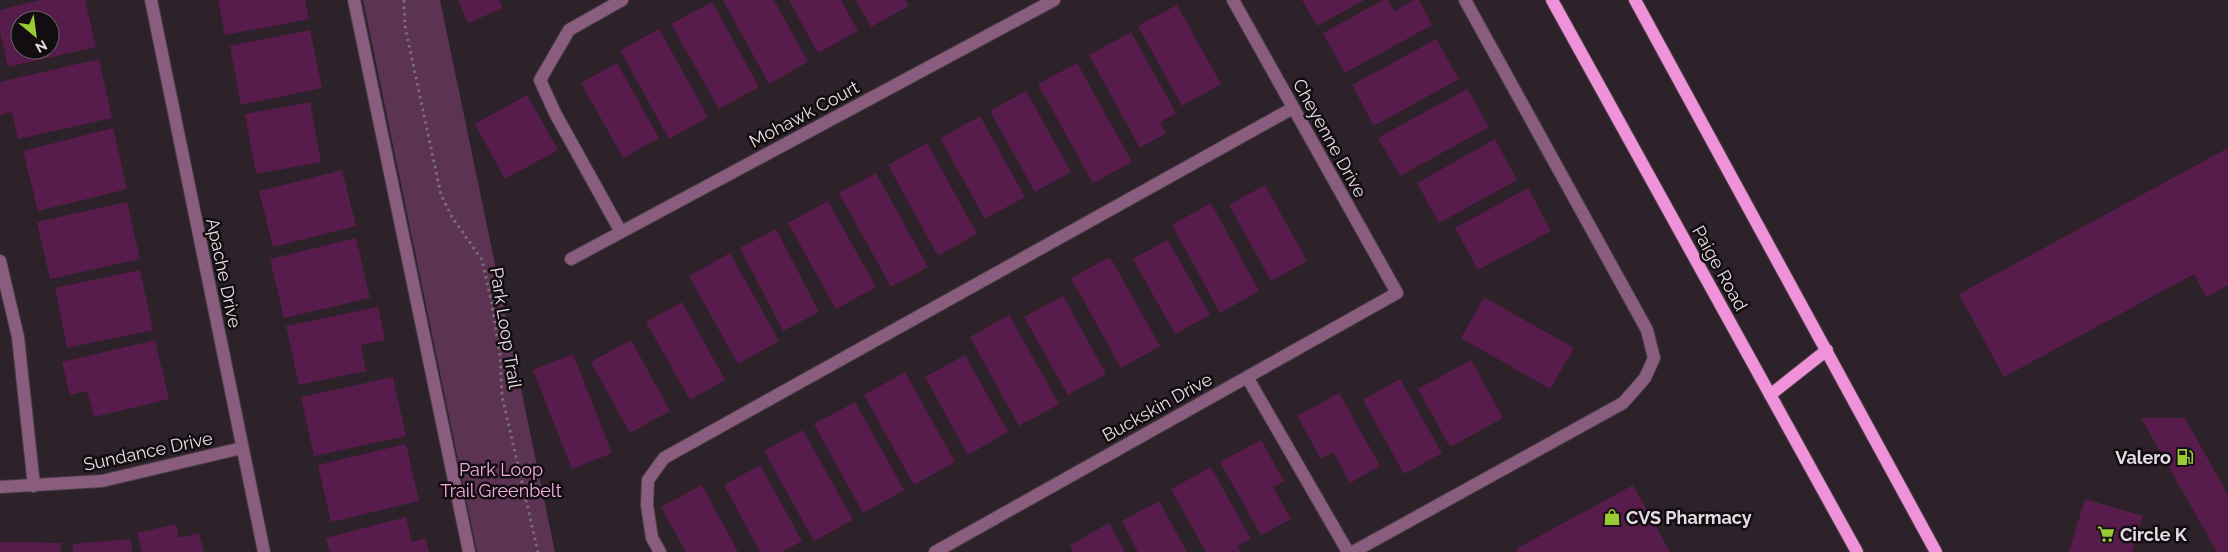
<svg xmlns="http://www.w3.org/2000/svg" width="2228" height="552" font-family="Raleway,sans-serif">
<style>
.green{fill:#5d3353}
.building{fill:#581c4c;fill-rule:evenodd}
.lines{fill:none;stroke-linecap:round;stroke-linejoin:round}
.minor-casing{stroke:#4a3f47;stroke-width:14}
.major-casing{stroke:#4a3f47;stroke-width:14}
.path{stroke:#786e75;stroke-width:3;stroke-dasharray:2.5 4;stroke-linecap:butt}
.minor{stroke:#8a5d7e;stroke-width:12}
.major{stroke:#f092d9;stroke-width:12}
.labels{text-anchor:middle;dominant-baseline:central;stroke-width:5;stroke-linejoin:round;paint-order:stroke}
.street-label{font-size:18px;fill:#e4dce2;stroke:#120d10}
.poi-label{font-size:18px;font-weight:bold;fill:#e4dce2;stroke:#120d10;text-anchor:start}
.park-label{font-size:18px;fill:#f6ace2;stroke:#120d10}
</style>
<rect width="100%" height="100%" fill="#2d212a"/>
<!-- green -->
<path class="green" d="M363,0H440L555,552H477Z"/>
<!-- building -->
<path class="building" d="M40,0H85L96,47L8,67L0,32V10ZM20,20H50V50H20Z
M218,0H305L309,19L225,35Z
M458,0H499L503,8L468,23Z
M723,0H774L808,62L769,84Z
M789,0H841L858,31L818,53Z
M856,0H905L909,6L871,27Z
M1302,0H1364L1317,26Z
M1383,0H1388L1394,11L1414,0H1419L1432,25L1345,73L1323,33Z
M712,2L759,87L719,109L671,24Z
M1177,5L1221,84L1182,106L1138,26Z
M659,29L708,117L669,139L620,50Z
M310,30L322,88L241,105L230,46Z
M1131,32L1176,113L1160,122L1166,133L1140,148L1089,55Z
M1436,39L1459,79L1374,126L1352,85Z
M99,59L112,118L18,139L12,112L0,115V82Z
M617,63L659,138L623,158L581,83Z
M1077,63L1132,162L1093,183L1038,84Z
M1467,89L1489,127L1400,176L1378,138Z
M1026,91L1071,172L1035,192L990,111Z
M527,95L558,150L505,179L475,124Z
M310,102L321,162L256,174L245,114Z
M980,116L1025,197L985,219L940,138Z
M113,128L127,189L38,211L23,151Z
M1495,139L1517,180L1439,223L1417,183Z
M927,143L977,234L938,256L888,165Z
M2228,148V285L2206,297L2194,274L2004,377L1959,294Z
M342,170L356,226L273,247L259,191Z
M876,173L928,267L891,287L839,193Z
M1265,185L1307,261L1271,281L1229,205Z
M1528,188L1551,231L1478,270L1455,228Z
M828,201L876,287L836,309L788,223Z
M127,202L140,259L50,279L37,222Z
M1211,203L1259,291L1220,313L1172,225Z
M776,229L819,312L783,331L740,248Z
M356,238L370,298L284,318L270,259Z
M1168,240L1210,315L1175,334L1133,259Z
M730,253L779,341L738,364L689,276Z
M1110,257L1160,346L1121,368L1071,278Z
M140,270L153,330L67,348L55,288Z
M1063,296L1106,374L1068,395L1024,317Z
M1484,297L1574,348L1550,389L1461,338Z
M682,302L725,380L690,400L646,322Z
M378,307L385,340L361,345L366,371L299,385L286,326Z
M1009,315L1059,404L1019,426L970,337Z
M155,340L169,399L94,417L87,391L70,395L62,362Z
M631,340L670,411L630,433L591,362Z
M573,354L612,453L572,469L533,370Z
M965,355L1008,432L968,455L925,377Z
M1471,360L1503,418L1450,447L1418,389Z
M905,372L955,462L914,485L864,395Z
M393,377L406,436L314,456L301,397Z
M1400,379L1442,453L1404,474L1363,400Z
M1339,393L1380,466L1350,483L1333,452L1321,459L1297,416Z
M855,402L904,490L863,513L814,424Z
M2141,418H2185L2228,495V552H2217Z
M803,430L853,520L814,541L764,451Z
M1261,440L1284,481L1273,487L1291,519L1261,535L1220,462Z
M406,444L419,501L331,522L318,465Z
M760,465L802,541L782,552H760L724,485Z
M1211,467L1251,539L1237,546L1241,552H1206L1171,489Z
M702,485L738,552H686L661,507Z
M1633,485L1670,552H1517L1516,549Z
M2085,499L2143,516L2132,552H2069Z
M1159,501L1187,552H1138L1122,521Z
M406,517L412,542L425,538L429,552H330L326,538Z
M1109,523L1125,552H1073L1070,545Z
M176,524L179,538L199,533L204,552H142L137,533Z
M131,539L132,552H73V544Z
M0,542L61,543V552H0Z"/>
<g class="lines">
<!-- minor casing -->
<g class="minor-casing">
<path id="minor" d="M151,0L264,552
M354,0L469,552
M621,232L555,113L540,80L569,30L622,0
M571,259L1054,0
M0,261L18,337L34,486
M1247,377L1348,552
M0,487L102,481L242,448
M660,552L652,538L647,505L648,480L664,458L1293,108
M935,552L1397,293L1233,0
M1353,552L1623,403L1645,378L1654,358L1647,330L1465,0"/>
</g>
<!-- major casing -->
<g class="major-casing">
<path id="major" d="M1552,0L1857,552
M1635,0L1936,552
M1770,395L1827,350"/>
</g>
<!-- path -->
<path class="path" d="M404,0L405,26L441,195L452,217L482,260L491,300L500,355L502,396L538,552"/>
<!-- minor -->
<use href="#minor" class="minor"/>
<!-- major -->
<use href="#major" class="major"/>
</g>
<!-- icons -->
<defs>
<g id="fuel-bare" transform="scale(1.35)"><path d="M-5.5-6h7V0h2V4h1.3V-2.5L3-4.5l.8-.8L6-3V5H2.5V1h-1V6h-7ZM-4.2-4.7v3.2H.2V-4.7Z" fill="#9acb35" stroke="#120d10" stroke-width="2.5" paint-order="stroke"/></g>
<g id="shop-bare" transform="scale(1.35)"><path d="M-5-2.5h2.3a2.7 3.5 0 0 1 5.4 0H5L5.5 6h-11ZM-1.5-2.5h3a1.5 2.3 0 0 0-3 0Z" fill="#9acb35" stroke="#120d10" stroke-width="2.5" paint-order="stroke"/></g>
<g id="supermarket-bare" transform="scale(1.35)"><path d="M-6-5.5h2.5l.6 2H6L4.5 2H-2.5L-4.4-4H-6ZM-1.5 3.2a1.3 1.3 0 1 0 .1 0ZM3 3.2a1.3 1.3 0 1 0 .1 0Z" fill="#9acb35" stroke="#120d10" stroke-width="2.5" paint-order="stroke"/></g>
</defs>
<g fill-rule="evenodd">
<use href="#fuel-bare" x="2185" y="457"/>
<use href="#shop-bare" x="1612" y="517"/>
<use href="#supermarket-bare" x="2106" y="534"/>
</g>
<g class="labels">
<!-- street labels -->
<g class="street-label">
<text transform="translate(804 114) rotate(-28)">Mohawk Court</text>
<text transform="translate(1330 138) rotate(61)">Cheyenne Drive</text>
<text transform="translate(1720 268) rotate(61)">Paige Road</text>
<text transform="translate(224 273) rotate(78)">Apache Drive</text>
<text transform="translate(506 328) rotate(81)">Park Loop Trail</text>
<text transform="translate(1157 407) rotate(-29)">Buckskin Drive</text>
<text transform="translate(148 451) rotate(-12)">Sundance Drive</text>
</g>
<!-- poi labels -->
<g class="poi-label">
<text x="2171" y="457" text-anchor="end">Valero</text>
<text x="1626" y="517">CVS Pharmacy</text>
<text x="2120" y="534">Circle K</text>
</g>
<!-- park labels -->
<g class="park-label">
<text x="501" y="469">Park Loop<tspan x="501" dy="21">Trail Greenbelt</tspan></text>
</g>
</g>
<!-- north arrow -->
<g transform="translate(35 35) rotate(151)"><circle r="24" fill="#120d10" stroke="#666064"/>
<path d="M0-4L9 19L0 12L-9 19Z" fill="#9acb35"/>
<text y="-8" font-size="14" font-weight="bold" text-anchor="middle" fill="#e4dce2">N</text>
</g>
</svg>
